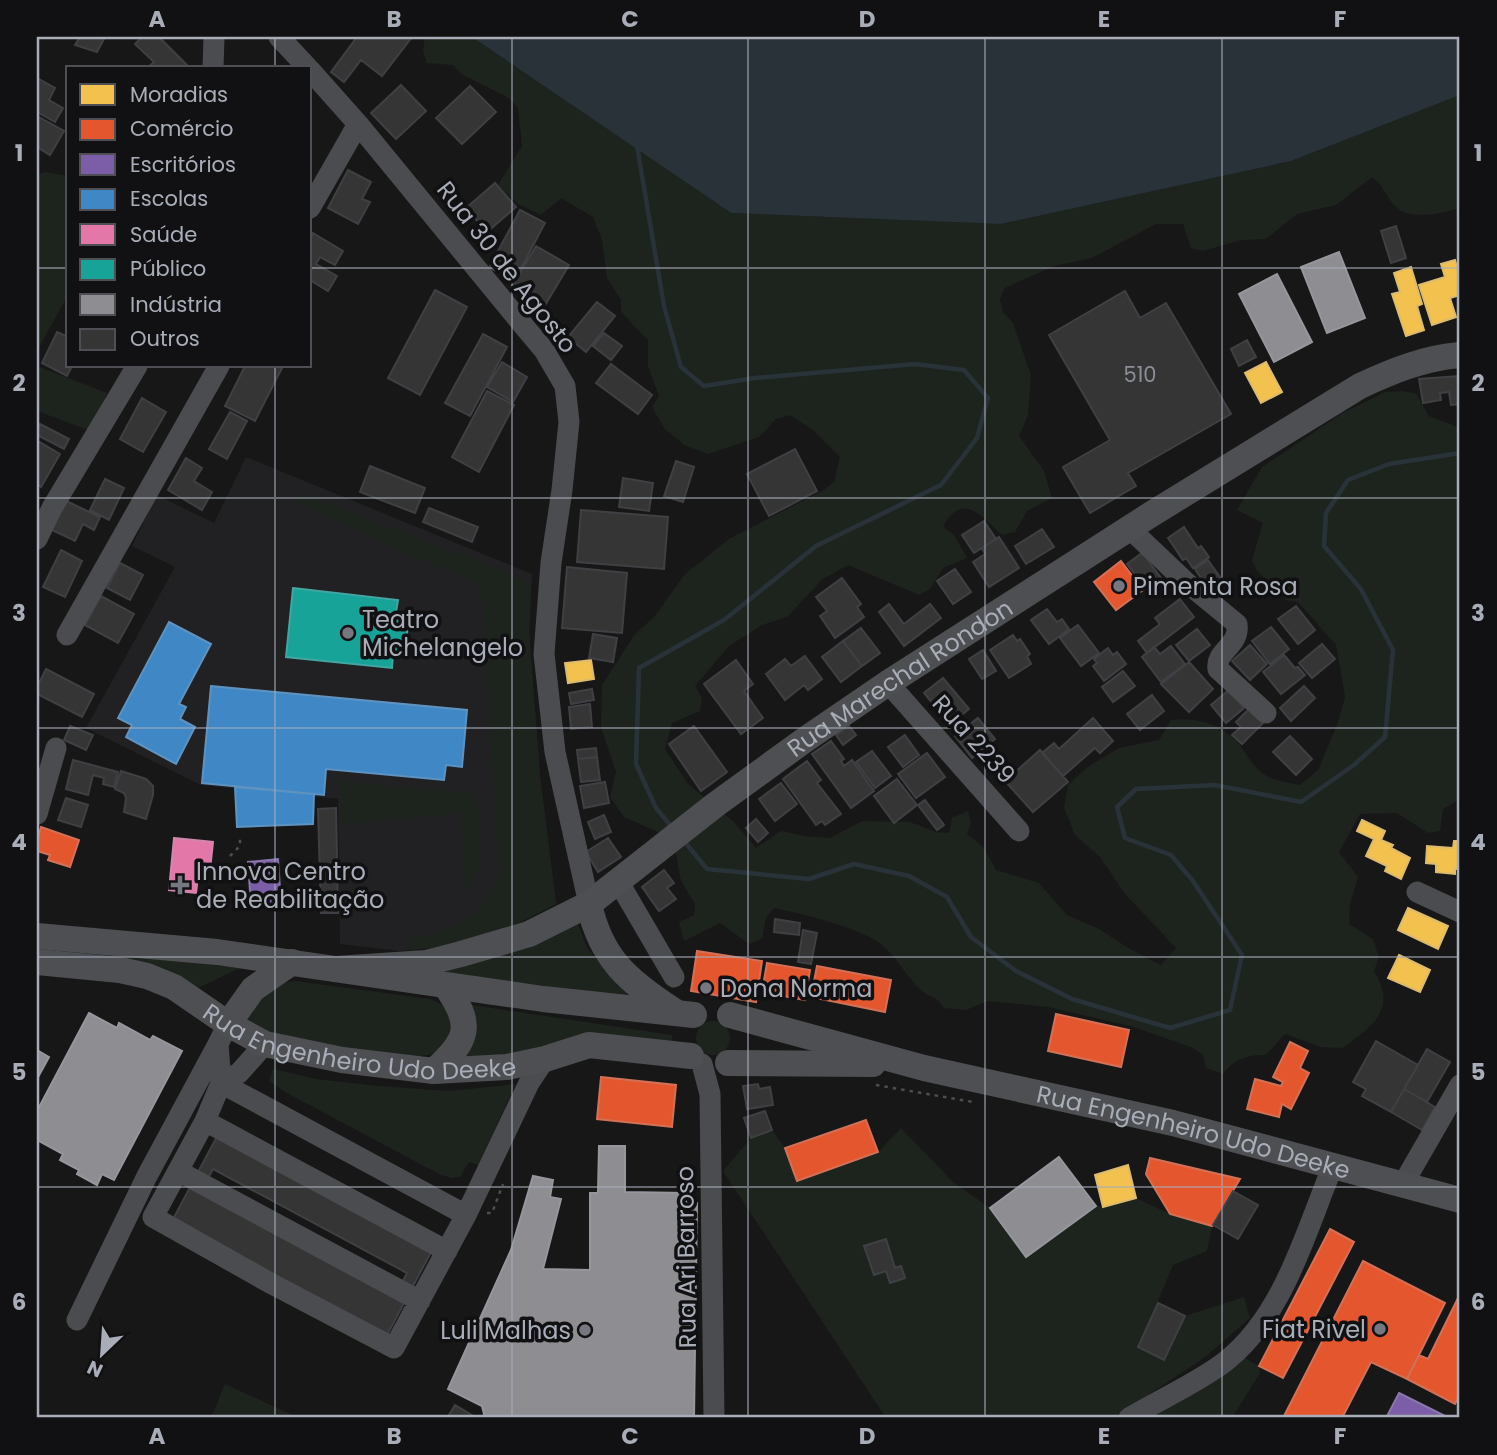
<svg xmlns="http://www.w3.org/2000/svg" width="1497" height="1455" font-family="Poppins,sans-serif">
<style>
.built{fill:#212123}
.green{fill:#1d241e}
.water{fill:#2a3239}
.homes{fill:#f2c14e;stroke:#dcbb6e;stroke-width:2}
.shops{fill:#e4572e;stroke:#d27157;stroke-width:2}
.offices{fill:#7b5ea7;stroke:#8876ac;stroke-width:2}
.schools{fill:#3f88c5;stroke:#5e93c1;stroke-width:2}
.health{fill:#e377a8;stroke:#d187ad;stroke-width:2}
.public{fill:#17a398;stroke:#42a6a2;stroke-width:2}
.industry{fill:#8d8d92;stroke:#95979d;stroke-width:2}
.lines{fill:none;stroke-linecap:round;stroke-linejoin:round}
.stream{stroke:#2a3239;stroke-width:4.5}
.building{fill:#353536;stroke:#3f4043;stroke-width:2;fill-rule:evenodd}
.path{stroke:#4d4e52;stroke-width:2.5;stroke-dasharray:3.5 5;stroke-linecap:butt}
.minor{stroke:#4b4c50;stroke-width:21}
.major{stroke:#4d4f52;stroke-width:26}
.grid{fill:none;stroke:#a8adb8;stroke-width:2;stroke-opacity:0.55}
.poi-dot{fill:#757880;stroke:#111113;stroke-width:2.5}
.labels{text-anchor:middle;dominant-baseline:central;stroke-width:7;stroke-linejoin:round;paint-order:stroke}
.number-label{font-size:21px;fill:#8b8f98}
.street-label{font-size:24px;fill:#a8adb8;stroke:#111113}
.poi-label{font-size:24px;fill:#a8adb8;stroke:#111113;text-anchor:start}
.neatline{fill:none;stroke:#a8adb8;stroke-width:2.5}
.grid-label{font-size:23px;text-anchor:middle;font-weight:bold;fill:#a8adb8}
</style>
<rect width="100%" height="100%" fill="#171717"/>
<!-- built -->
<path class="built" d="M246,457L532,574L529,631L540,776L556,904L457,945L400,951L340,944L338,799L201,785L86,728L175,567L132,546L157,495L214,523Z"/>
<!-- green -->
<path class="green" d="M425,37H472L731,213L1001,224L1291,161L1460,95V208C1444,213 1410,221 1396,207C1386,198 1386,188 1372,177L1336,205L1297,214L1266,239L1241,240L1203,251L1191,248L1183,224H1156L1092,258L1054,266L1005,288L1000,299L1003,312L1013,323L1031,375L1028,415L1019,436L1044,471L1052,498L1027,511L1015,532L1002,535C981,516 964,491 943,526L954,535L967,558L943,568L930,589L919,595L848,565L823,579L787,617L762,625L729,646L695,686L702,698L700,711L672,723L665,749L688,784L733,821L756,848L781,831L804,836L830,838L862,821L910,822L936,832L949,833L952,818L968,811L971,823L967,834L983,847L996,870L1039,883L1067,915L1099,929L1130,949L1161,965L1176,948L1125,894L1100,857L1075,835L1064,808L1068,785L1086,768L1119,748L1159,740L1171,720C1194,717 1219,723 1236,741C1246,751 1251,766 1264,774C1273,781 1289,782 1300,785L1318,770L1337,725L1345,698L1344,690L1336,645L1298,602L1286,600L1257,571L1252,560L1263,523L1237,510L1262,467L1341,414L1385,392L1404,391L1416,394L1429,416L1460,428V799L1443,809L1440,831L1428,833L1397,813L1360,814L1339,852L1358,877L1350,904L1349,924L1373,939L1379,957L1374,971C1398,1010 1372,1026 1343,1048L1321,1047L1285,1034L1266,1055C1247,1054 1234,1059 1223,1074L1206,1068L1203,1055L1193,1048L1134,1027L1048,1007L988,1001L966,1010L944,1008C935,993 930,999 920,989C906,976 896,956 881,944C858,927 803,914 774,908L766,918L762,939L749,944L720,923L684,941L679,922L694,915L695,904L681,881L676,854L658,832L624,817L610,797L616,772L601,727L602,685L635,634L655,616L685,574L729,539L824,490L834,482L840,457L813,430L790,415L776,419L759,437L708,454L684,445L664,428L652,407L659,396L648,366V340L621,312V300L607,278L602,240L593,217L561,198L541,215L518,204L498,185L522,146L518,108L509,98L461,74L453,65L427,63L423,51Z
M45,172L68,176V295L37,351V175Z
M37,366L107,393L91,431L37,411Z
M300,493L527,580L531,591L529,631L540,776L556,904L504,931L457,945L412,950L411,939C457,927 480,920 499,873L483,604L478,585L295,502Z
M339,781L477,793C478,822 488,874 465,894L461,813L339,825Z
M576,919L587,948L627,994L540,989L420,969Z
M37,949C104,956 172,959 240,968L196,989L37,954Z
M296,981L430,999C450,1006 449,1014 453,1033L435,1054L419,1056C365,1049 293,1048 244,1023C258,998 266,985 296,981Z
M472,1005L672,1035L673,1049L547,1050L458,1062Z
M696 1038a17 17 0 1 1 34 0a17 17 0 1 1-34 0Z
M273,1069L316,1079L378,1086L449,1091L516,1084L478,1165L469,1162L460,1177L452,1178L441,1175L285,1092L269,1081Z
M901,1128L953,1182L990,1208L1026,1257L1096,1206L1103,1207L1136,1198L1170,1214L1212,1226L1207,1251L1173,1265L1138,1348L1164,1360L1185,1316L1244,1297L1250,1318L1204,1358L1113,1418H886L723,1171L751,1138L772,1130L785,1148L797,1181L878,1152Z
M1241,1356L1259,1366L1260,1373L1232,1418H1145Z
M225,1384L299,1418H211Z"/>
<!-- water -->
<path class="water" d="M472,37H1460V95L1291,161L1001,224L731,213Z"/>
<!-- homes -->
<path class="homes" d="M1455,260L1460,278V295L1450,298L1456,317L1432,325L1419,285L1445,277L1441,264Z
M1411,267L1422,304L1417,306L1424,330L1406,336L1392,294L1400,292L1394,273Z
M1266,362L1282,392L1261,403L1245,373Z
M591,660L594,679L568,683L565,663Z
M1362,820L1385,831L1381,840L1393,845L1391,848L1410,858L1401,879L1385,871L1387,866L1366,856L1374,839L1357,831Z
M1454,841H1460L1458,869H1455V874L1436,872V864L1426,863L1427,846L1453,848Z
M1408,908L1448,926L1438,949L1398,930Z
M1399,955L1430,970L1420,992L1388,978Z
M1128,1165L1136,1198L1103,1207L1095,1175Z"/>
<!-- shops -->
<path class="shops" d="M1121,561L1143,590L1116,610L1094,582Z
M41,827L79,840L70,867L48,860L50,855L37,851V841Z
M697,951L762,961L756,1002L691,991Z
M767,963L810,970L805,1000L762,992Z
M817,966L891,980L885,1012L811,997Z
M1056,1014L1129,1030L1121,1067L1048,1051Z
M1290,1042L1308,1051L1300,1068L1309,1073L1291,1109L1282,1104L1279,1117L1247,1109L1255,1079L1281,1086L1283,1082L1273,1077Z
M601,1077L676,1085L672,1127L597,1119Z
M866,1120L878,1152L797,1181L785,1148Z
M1150,1158L1240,1179L1212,1226L1170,1214L1146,1174Z
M1330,1229L1354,1242L1283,1378L1259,1366Z
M1363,1261L1445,1303L1407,1379L1371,1362L1342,1418H1283Z
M1460,1294V1394L1455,1404L1407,1379L1419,1355L1428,1359Z"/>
<!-- offices -->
<path class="offices" d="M278,859L281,904L251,906L248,862Z
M1399,1393L1449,1418H1386Z"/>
<!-- schools -->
<path class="schools" d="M169,622L211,644L179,704L186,707L180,719L195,727L176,764L126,737L132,725L118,718Z
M211,686L467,710L462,767L446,765L444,780L326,769L324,795L202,783Z
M235,787L314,794L313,824L237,827Z"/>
<!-- health -->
<path class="health" d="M174,838L213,842L210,870L199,869L196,893L169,890Z"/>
<!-- public -->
<path class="public" d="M293,588L398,600L396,612L408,623L406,643L393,653L392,668L286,657Z"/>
<!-- industry -->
<path class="industry" d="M1339,252L1365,318L1327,333L1301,267Z
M1277,274L1312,342L1274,362L1239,294Z
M89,1013L117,1028L119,1023L150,1040L153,1036L182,1051L114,1180L102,1174L97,1185L77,1174L79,1170L60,1160L63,1154L37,1140V1111Z
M37,1050L49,1057L37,1079Z
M599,1146H625V1192L686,1193V1203H697L694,1418H485L482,1406L448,1389L511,1250L533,1176L553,1180L550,1197L561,1199L543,1269L590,1270V1193H598Z
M1059,1157L1096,1206L1026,1257L990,1208Z"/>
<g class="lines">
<!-- stream -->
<path class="stream" d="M637,146L664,306L681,367L704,386L755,378L915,364L964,370L988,398L977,438L941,485L816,546L724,620L639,668L636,764L656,808L671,826
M684,841L707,869L809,879L854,864L909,876L947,897L971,937L1016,971L1072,999L1170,1028L1230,1010L1242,955L1193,881L1171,855L1125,838L1117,807L1136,789L1215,785L1301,802L1354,765L1385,737L1393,650L1361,589L1324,546L1326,513L1348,480L1389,464L1460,453"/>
</g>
<!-- building -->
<path class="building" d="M80,37H105L97,52L75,45Z
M142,37H159L190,68H147L154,62L135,44Z
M357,37H412L382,76L361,60L344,82L331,72Z
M37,78L55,88L49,100L63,108L55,122L37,112Z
M401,85L426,111L396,139L371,113Z
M470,86L496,112L462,144L436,118Z
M37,116L64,131L50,155L37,147Z
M348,170L371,182L362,199L370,202L358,224L328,208Z
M495,183L516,207L487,232L466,208Z
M520,210L545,223L519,272L507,266L503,274L489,268Z
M1396,226L1406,258L1391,263L1381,231Z
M313,233L343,251L335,265L320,257L316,264L337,276L328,291L310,280V240Z
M536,246L569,265L544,307L511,288Z
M435,290L467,307L420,395L388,378Z
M1125,291L1140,318L1166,303L1231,414L1128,473L1136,486L1090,513L1063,467L1110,440L1049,335Z
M597,302L615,316L586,352L568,337Z
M57,332L68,337V366H72L67,376L42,363Z
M604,333L622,346L611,360L593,346Z
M483,334L507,347L470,416L445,403Z
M1247,340L1256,357L1239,366L1231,349Z
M502,362L527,377L513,402L487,387Z
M611,364L652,395L638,414L596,383Z
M245,366H283L255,421L225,406Z
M1459,376L1460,404L1451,405L1449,392L1440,393L1441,400L1423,403L1419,379Z
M487,391L514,405L479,472L452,457Z
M142,398L166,412L143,452L120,439Z
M230,412L247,421L227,459L209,449Z
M40,424L69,439L64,449L37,435Z
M38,441L60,454L41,487L37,484Z
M795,449L817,491L769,516L747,474Z
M186,458L202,468L194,481L212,492L202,510L168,490Z
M676,461L694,467L683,502L664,496Z
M370,466L425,488L415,513L360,492Z
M623,478L653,483L649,511L619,507Z
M105,479L124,488L109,520L90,510Z
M64,500L100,517L94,530L83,524L75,541L50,529Z
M429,508L478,527L472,542L423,522Z
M581,510L668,517L664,569L577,562Z
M984,521L996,539L974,553L962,535Z
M1184,527L1198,548L1201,546L1209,557L1193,568L1186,558L1183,560L1168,538Z
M1042,529L1054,547L1026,564L1015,546Z
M999,537L1019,568L989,587L973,562L985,554L982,548Z
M61,550L82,561L65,597L43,587Z
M1142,553L1162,579L1147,590L1127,564Z
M1208,560L1222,580L1209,590L1195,569Z
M120,563L143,575L130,600L107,588Z
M567,567L627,573L622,633L562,628Z
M955,569L971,592L953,604L937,581Z
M842,578L861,604L857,607L864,617L835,638L820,616L827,611L816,597Z
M101,596L134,614L118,643L85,625Z
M1180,599L1194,617L1147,653L1138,641L1160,624L1155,618Z
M889,604L904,624L930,604L941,618L904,646L879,612Z
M1296,606L1315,630L1298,644L1278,619Z
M1047,609L1057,622L1062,619L1069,629L1049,644L1031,620Z
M1078,625L1099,653L1081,666L1060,638Z
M1271,627L1289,649L1270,664L1252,641Z
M861,628L880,653L862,666L843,641Z
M1197,629L1210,645L1189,661L1176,645Z
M593,634L617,638L613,662L589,658Z
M1013,635L1017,641L1020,639L1030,654L1027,656L1031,664L1009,678L990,650Z
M843,641L862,666L841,682L822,657Z
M1322,644L1335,659L1312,678L1299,663Z
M1250,645L1267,664L1250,680L1232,661Z
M1171,646L1185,664L1161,682L1142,657L1154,647L1160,654Z
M1108,648L1113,655L1117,652L1126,664L1104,681L1093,666L1097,663L1094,659Z
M983,650L996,671L982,679L969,659Z
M1284,655L1295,668L1298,667L1305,675L1281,694L1263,672Z
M805,656L822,679L808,690L804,685L785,700L766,674L785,659L791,666Z
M736,660L753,684L744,691L763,718L741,734L704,684Z
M1189,662L1213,689L1189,712L1161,684Z
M46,669L94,694L82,717L37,694V687Z
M1123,671L1135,686L1113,702L1102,687Z
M943,678L969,709L950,725L924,693Z
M1304,686L1315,698L1291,721L1280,708Z
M592,689L594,700L571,704L569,693Z
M1229,690L1244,708L1226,723L1211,705Z
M1152,695L1164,711L1140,730L1127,714Z
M590,704L592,727L571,729L569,707Z
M1249,709L1263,723L1242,744L1232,735L1241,727L1236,722Z
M978,718L995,739L972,758L955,736Z
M1093,718L1113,741L1100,753L1095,748L1063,776L1042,753L1054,743L1059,749Z
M70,726L93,735L86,750L64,740Z
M694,726L727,772L701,791L669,744Z
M849,726L856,735L843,745L836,735Z
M905,735L919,755L903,767L888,747Z
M1290,736L1312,759L1296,775L1273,752Z
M831,741L844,759L841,761L844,766L852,760L874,791L851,808L812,754Z
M596,748L597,757L578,759L577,750Z
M1040,750L1068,782L1033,812L1005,781Z
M872,751L891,776L875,788L856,762Z
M927,753L945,777L916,798L898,774Z
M597,757L600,780L581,782L578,759Z
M73,760L118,772L114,787L103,784L104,778L93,775L88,795L66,789Z
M807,761L821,780L817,783L841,814L825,825L822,821L816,825L783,779Z
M121,771L146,779L153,786V795L146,819L124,812L126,798L124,793L115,789Z
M897,779L917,805L894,823L874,796Z
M605,782L609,803L584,808L580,786Z
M781,783L797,804L775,821L759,799Z
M66,798L88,805L81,827L58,820Z
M925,800L944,825L937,830L918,805Z
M336,808L338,913H321L318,809Z
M604,815L611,832L595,839L588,822Z
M756,819L768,833L758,842L746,828Z
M608,838L621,857L598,872L586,852Z
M664,870L674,883L667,888L676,899L659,911L642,887Z
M775,919L800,923L799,935L774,932Z
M803,930L817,933L811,964L798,962Z
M1376,1041L1418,1065L1391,1112L1362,1096L1366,1089L1353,1082Z
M1427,1049L1450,1062L1427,1102L1404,1089Z
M758,1084L759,1089L770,1087L773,1105L747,1109L743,1086Z
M1404,1089L1435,1107L1422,1130L1391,1112Z
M765,1111L772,1130L751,1138L744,1118Z
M223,1125L438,1239L386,1337L171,1223ZM213,1169L407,1273L395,1296L201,1191Z
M1233,1191L1258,1205L1238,1239L1213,1225Z
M886,1239L895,1268L901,1266L905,1278L890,1283L886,1271L874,1275L864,1246Z
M1158,1303L1185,1316L1164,1360L1138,1347Z
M455,1405L477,1418H447Z"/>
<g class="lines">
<!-- path -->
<path class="path" d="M230,856L240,846V838
M876,1085L973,1102
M487,1213H492L503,1184"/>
<!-- minor -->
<path class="minor" d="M279,37L308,68
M213,68L214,37
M310,70L358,124L523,325L544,350L565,386L569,422L562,490L551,563L544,654L555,752L589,904
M310,208L358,124
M1129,528L1187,583L1237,624C1240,647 1215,650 1218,669L1266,713
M37,539L52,508L137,366
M67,635L219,366
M888,683L1019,831
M37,814L56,748
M618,881L674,977
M1417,892L1460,912
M228,1024L218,1044L221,1083L205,1121L153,1217L272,1284L394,1348L466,1215L529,1083L545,1059
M702,1064L710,1094L714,1418
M221,1083L466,1215
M221,1083L239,1073L265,1044
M205,1121L447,1251
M178,1171L420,1301
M1403,1184L1460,1085
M77,1320L147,1176L217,1046
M1129,1418C1159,1400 1199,1382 1226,1361C1285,1314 1305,1232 1333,1166"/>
<!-- major -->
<g class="major">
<path d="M589,904C601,959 628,981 674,1011"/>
<path d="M37,936L217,952L543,999L694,1015"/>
<path id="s1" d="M37,962L120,970L147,976L174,987L228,1024L265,1044L342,1060L434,1071L507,1067L545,1059L589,1045L691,1056"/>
<path id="s2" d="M336,969L426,963L461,954L529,934L589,904L715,805L806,739L888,683L1150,515L1360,386C1392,371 1424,358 1460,355"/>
<path id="s3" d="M730,1015L924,1068L1173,1123L1460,1200"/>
<path d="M228,1024L253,989L292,962"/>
<path d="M728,1063L873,1064"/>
<path d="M434,1071C470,1039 473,1024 445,985"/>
</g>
</g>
<!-- grid -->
<path class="grid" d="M275,37V68M512,37V1418M748,37V1418M985,37V1418M1222,37V1418M37,268H68M310,268H1460M275,366V1418M37,498H1460M37,728H1460M37,957H1460M37,1187H1460"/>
<!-- markers -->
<g class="poi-dot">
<circle cx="1119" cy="586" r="7"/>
<circle cx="348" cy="633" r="7"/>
<path d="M176.5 874.5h7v7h7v7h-7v7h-7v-7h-7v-7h7z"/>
<circle cx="706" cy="988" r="7"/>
<circle cx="1380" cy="1329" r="7"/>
<circle cx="585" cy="1330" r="7"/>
</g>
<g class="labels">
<!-- number labels -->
<g class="number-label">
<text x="1140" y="374">510</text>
</g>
<!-- street labels -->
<g class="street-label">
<text transform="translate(507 267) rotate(52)">Rua 30 de Agosto</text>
<text stroke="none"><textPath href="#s2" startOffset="649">Rua Marechal Rondon</textPath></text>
<text transform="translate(974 739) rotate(48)">Rua 2239</text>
<text stroke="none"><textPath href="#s1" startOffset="340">Rua Engenheiro Udo Deeke</textPath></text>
<text stroke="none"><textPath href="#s3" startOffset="478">Rua Engenheiro Udo Deeke</textPath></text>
<text transform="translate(686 1257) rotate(-91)">Rua Ari Barroso</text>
</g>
<!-- poi labels -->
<g class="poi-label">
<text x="1133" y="586">Pimenta Rosa</text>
<text x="362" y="619">Teatro<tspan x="362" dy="28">Michelangelo</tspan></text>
<text x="196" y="871">Innova Centro<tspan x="196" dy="28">de Reabilitação</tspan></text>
<text x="720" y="988">Dona Norma</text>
<text x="1366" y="1329" text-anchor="end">Fiat Rivel</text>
<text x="571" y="1330" text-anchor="end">Luli Malhas</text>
</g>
</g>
<!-- border -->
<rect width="1497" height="1455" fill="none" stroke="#111113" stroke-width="77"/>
<!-- legend -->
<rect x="66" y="66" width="245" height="301" fill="#111113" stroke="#4d4f55" stroke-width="2"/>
<rect x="80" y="84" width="35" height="21" fill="#f2c14e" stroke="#4d4f55" stroke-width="2"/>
<text x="130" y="102" font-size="21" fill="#a8adb8">Moradias</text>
<rect x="80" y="119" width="35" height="21" fill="#e4572e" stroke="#4d4f55" stroke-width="2"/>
<text x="130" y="136" font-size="21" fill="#a8adb8">Comércio</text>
<rect x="80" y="154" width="35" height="21" fill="#7b5ea7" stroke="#4d4f55" stroke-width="2"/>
<text x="130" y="172" font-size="21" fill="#a8adb8">Escritórios</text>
<rect x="80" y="189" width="35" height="21" fill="#3f88c5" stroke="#4d4f55" stroke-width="2"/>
<text x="130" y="206" font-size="21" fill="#a8adb8">Escolas</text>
<rect x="80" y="224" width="35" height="21" fill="#e377a8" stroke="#4d4f55" stroke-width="2"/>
<text x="130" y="242" font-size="21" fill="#a8adb8">Saúde</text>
<rect x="80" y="259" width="35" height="21" fill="#17a398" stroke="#4d4f55" stroke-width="2"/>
<text x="130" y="276" font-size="21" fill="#a8adb8">Público</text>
<rect x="80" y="294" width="35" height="21" fill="#8d8d92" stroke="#4d4f55" stroke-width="2"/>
<text x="130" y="312" font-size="21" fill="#a8adb8">Indústria</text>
<rect x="80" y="329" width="35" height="21" fill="#353536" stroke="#4d4f55" stroke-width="2"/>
<text x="130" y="346" font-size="21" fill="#a8adb8">Outros</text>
<!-- north arrow -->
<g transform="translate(102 1354) rotate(205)" stroke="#111113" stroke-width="5" paint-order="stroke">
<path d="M0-5L12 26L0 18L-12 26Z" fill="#a8adb8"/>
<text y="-10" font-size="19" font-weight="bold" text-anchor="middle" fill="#a8adb8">N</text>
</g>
<rect x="38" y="38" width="1420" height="1378" class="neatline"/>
<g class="grid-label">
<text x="157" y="27">A</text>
<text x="394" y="27">B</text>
<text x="630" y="27">C</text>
<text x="867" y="27">D</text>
<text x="1104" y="27">E</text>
<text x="1340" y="27">F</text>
<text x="19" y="161">1</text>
<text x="1478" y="161">1</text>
<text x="19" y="391">2</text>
<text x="1478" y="391">2</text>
<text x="19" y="621">3</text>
<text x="1478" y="621">3</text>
<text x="19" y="850">4</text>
<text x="1478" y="850">4</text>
<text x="19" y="1080">5</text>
<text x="1478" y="1080">5</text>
<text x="19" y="1310">6</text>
<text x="1478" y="1310">6</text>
<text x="157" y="1444">A</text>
<text x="394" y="1444">B</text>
<text x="630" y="1444">C</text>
<text x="867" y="1444">D</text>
<text x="1104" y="1444">E</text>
<text x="1340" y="1444">F</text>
</g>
</svg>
